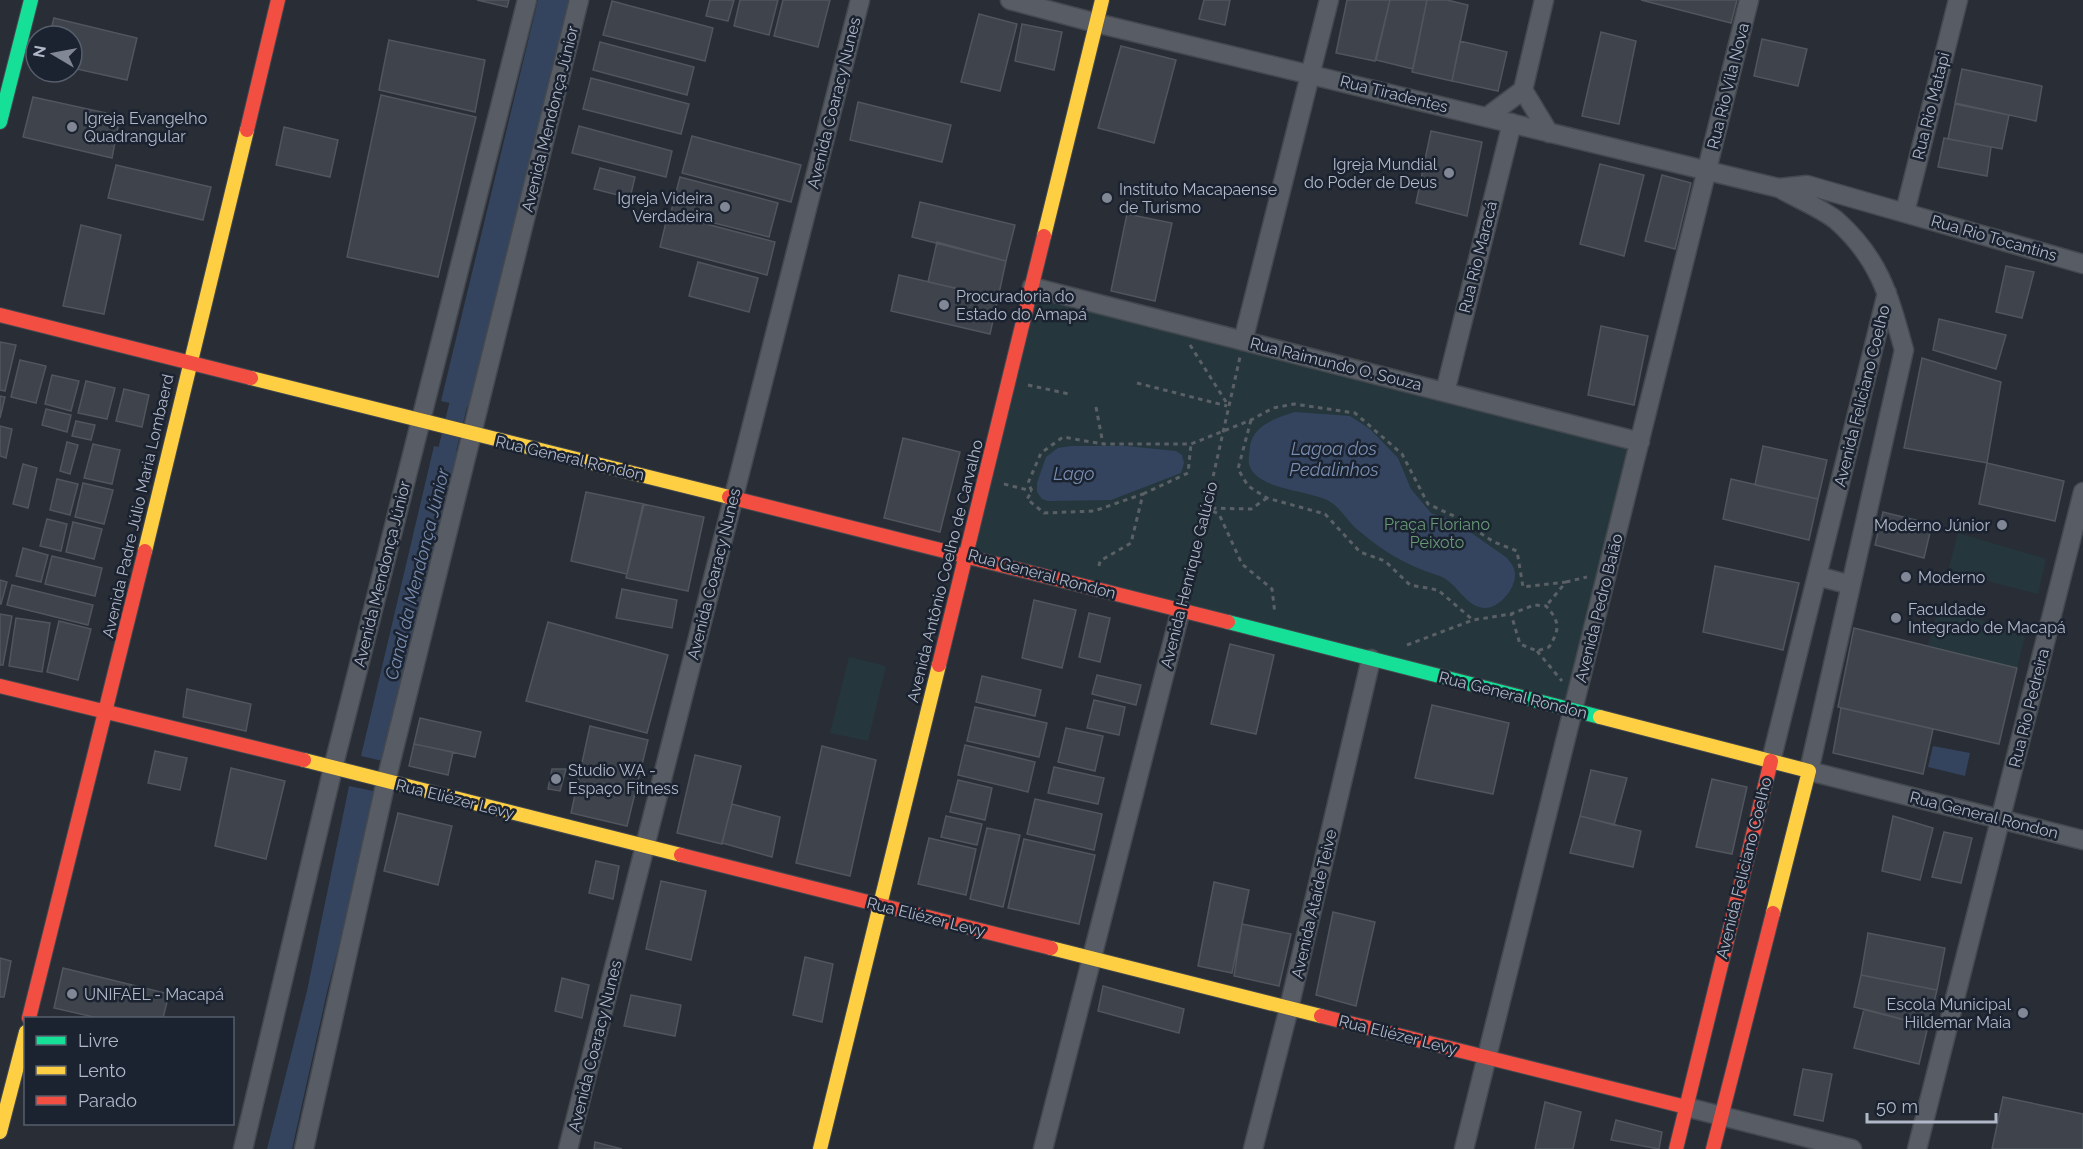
<svg xmlns="http://www.w3.org/2000/svg" width="2083" height="1149" font-family="Raleway,sans-serif">
<style>
.green{fill:#25373c}
.water{fill:#34445f}
.lines{fill:none;stroke-linecap:round;stroke-linejoin:round}
.canal{stroke:#34445f;stroke-width:18}
.building{fill:#3f444c;stroke:#50555e;stroke-width:1.5}
.street-casing{stroke:#44484f;stroke-width:21}
.fast-casing{stroke:#44484f;stroke-width:16}
.slow-casing{stroke:#44484f;stroke-width:16}
.jam-casing{stroke:#44484f;stroke-width:16}
.path{stroke:#5a6066;stroke-width:3;stroke-dasharray:4.5 4.5;stroke-linecap:butt}
.street{stroke:#585c64;stroke-width:18}
.fast{stroke:#16e098;stroke-width:14}
.slow{stroke:#ffcf43;stroke-width:14}
.jam{stroke:#f24e42;stroke-width:14}
.poi-dot{fill:#818795;stroke:#1b2331;stroke-width:2}
.labels{text-anchor:middle;dominant-baseline:central;stroke-width:5;stroke-linejoin:round;paint-order:stroke}
.street-label{font-size:16px;fill:#b1b8c8;stroke:#1b2331}
.poi-label{font-size:16px;fill:#b1b8c8;stroke:#1b2331;text-anchor:start}
.park-label{font-size:16px;fill:#679975;stroke:#1b2331}
.water-label{font-size:18px;font-style:italic;fill:#788db1;stroke:#1b2331}
</style>
<rect width="100%" height="100%" fill="#282d36"/>
<!-- green -->
<path class="green" d="M1032,287L1640,442L1573,710L966,555Z
M1958,533L2046,559L2038,594L1948,571Z
M1938,608L2026,632L2017,668L1928,645Z
M849,657L886,666L868,741L830,733Z"/>
<!-- water -->
<path class="water" d="M538,0H569L488,341L475,409L441,401Z
M1295,412L1350,416L1370,429L1398,458L1411,489L1431,513L1456,522L1507,558C1511,563 1515,568 1515,574C1516,588 1499,609 1484,608C1464,606 1456,580 1437,575C1407,566 1381,550 1358,530C1348,522 1340,507 1329,501C1310,490 1255,490 1249,464C1248,458 1250,451 1250,446C1253,425 1278,417 1295,412Z
M434,446L462,452L387,762L361,756Z
M1071,446H1126L1176,451L1182,455L1184,463L1181,473L1111,500L1048,501L1042,499L1037,492V483L1046,457L1058,448Z
M1933,746L1970,753L1965,776L1928,767Z
M349,786L378,792L327,992L292,1149H267L307,991Z"/>
<g class="lines">
<!-- canal -->
<path class="canal" d="M442,471L464,381"/>
</g>
<!-- building -->
<path class="building" d="M477,0H509L507,7Z
M710,0H734L728,21L706,16Z
M740,0H778L769,35L734,26Z
M783,0H830L818,47L774,36Z
M1204,0H1230L1225,25L1199,19Z
M1347,0H1390L1375,61L1336,53Z
M1390,0H1427L1413,69L1376,60Z
M1427,0H1447L1468,5L1452,81L1412,72Z
M1641,0H1737L1731,23Z
M612,1L713,28L705,61L603,35Z
M979,14L1017,24L1000,91L961,82Z
M54,18L137,38L127,80L72,68V36H49Z
M1022,24L1062,32L1054,70L1015,61Z
M1601,32L1636,41L1619,124L1582,116Z
M1762,39L1807,49L1798,86L1754,76Z
M389,40L485,60L475,112L379,90Z
M1460,41L1507,52L1498,91L1452,81Z
M600,42L694,67L687,95L593,70Z
M1121,46L1176,60L1154,143L1098,128Z
M1962,69L2042,86L2036,121L1955,103Z
M591,78L689,104L681,134L583,109Z
M381,95L476,117L438,277L347,257Z
M33,97L120,116L112,158L23,137Z
M858,102L951,125L942,162L850,140Z
M1955,104L2009,115L2002,149L1948,139Z
M579,126L672,151L666,177L572,153Z
M284,127L338,140L330,177L276,165Z
M1431,131L1482,142L1467,216L1416,203Z
M692,136L801,165L791,202L682,173Z
M1944,138L1991,147L1987,176L1938,167Z
M1600,164L1644,175L1624,256L1580,244Z
M116,165L211,187L203,220L108,198Z
M600,168L635,177L630,198L594,189Z
M1662,175L1691,183L1675,249L1645,241Z
M680,177L778,203L769,237L671,212Z
M920,202L1015,225L1006,261L912,237Z
M668,214L775,242L767,275L660,247Z
M1127,214L1172,223L1155,301L1111,291Z
M81,225L121,235L104,314L63,306Z
M937,242L1006,261L998,298L928,282Z
M698,262L758,278L749,312L689,296Z
M2006,266L2034,272L2022,318L1996,312Z
M899,275L998,298L990,334L891,311Z
M1939,319L2006,335L1996,369L1933,350Z
M1601,326L1648,336L1634,405L1588,395Z
M0,342L16,345L5,391L0,390Z
M1922,358L2001,382L1987,463L1904,448Z
M20,360L46,366L36,403L11,397Z
M52,375L79,381L71,411L45,404Z
M86,381L115,388L107,419L78,413Z
M124,389L149,395L142,427L116,421Z
M0,396L5,397L0,418Z
M46,409L71,415L67,432L42,425Z
M76,421L95,425L91,440L72,436Z
M0,426L12,429L6,458L0,456Z
M903,438L960,452L940,532L884,518Z
M67,442L78,445L70,474L60,471Z
M93,444L120,450L112,484L84,478Z
M1763,446L1827,460L1818,499L1755,485Z
M1987,463L2064,481L2055,521L1979,504Z
M23,464L37,468L28,508L13,504Z
M57,479L78,484L70,515L50,510Z
M1731,479L1818,499L1809,540L1723,519Z
M83,483L113,490L104,524L75,517Z
M586,492L644,504L627,574L571,561Z
M643,504L704,517L688,591L626,578Z
M1883,512L1932,524L1924,558L1875,545Z
M47,519L67,524L61,551L40,546Z
M73,522L102,529L94,559L66,552Z
M23,548L48,555L41,582L16,576Z
M52,556L102,568L95,596L45,584Z
M1715,566L1799,583L1783,650L1703,632Z
M0,580L7,582L1,604H0Z
M12,585L93,605L88,625L7,605Z
M622,589L677,600L672,628L616,618Z
M1034,600L1076,610L1062,668L1022,658Z
M1089,613L1110,618L1100,662L1079,657Z
M0,614L12,616L3,665H0Z
M16,618L50,623L42,672L9,666Z
M59,621L91,629L78,680L47,672Z
M548,622L668,655L647,733L526,701Z
M1854,628L2017,668L1999,744L1838,707Z
M1230,644L1274,655L1256,734L1211,724Z
M1097,675L1141,685L1136,705L1092,694Z
M982,676L1041,690L1035,716L976,702Z
M187,689L251,704L246,731L183,717Z
M1094,700L1125,707L1119,735L1087,728Z
M1432,705L1509,723L1493,794L1415,778Z
M975,707L1047,723L1039,757L967,741Z
M1841,708L1933,729L1923,774L1833,753Z
M420,718L481,732L475,757L414,744Z
M590,726L648,740L627,826L571,813Z
M1066,728L1103,736L1095,771L1058,762Z
M414,744L453,752L448,775L409,766Z
M965,745L1035,762L1028,792L958,775Z
M822,746L876,760L850,876L796,863Z
M155,751L187,758L180,790L148,783Z
M695,755L741,766L722,844L677,833Z
M1054,767L1104,778L1098,804L1048,793Z
M231,768L285,781L266,859L215,846Z
M552,769H566L560,791L548,789Z
M1591,770L1627,778L1614,825L1580,816Z
M1712,779L1747,787L1732,854L1696,847Z
M958,780L992,788L985,820L950,812Z
M1035,799L1102,814L1094,850L1027,834Z
M732,804L780,817L772,857L722,843Z
M398,813L452,826L438,885L384,871Z
M946,816L982,824L977,845L941,837Z
M1580,816L1641,831L1633,867L1570,853Z
M1893,816L1933,828L1920,880L1882,871Z
M987,828L1020,835L1003,907L970,899Z
M1944,832L1972,838L1961,883L1932,877Z
M929,838L976,849L966,895L918,884Z
M1024,839L1095,855L1079,924L1008,908Z
M596,861L619,866L613,899L589,893Z
M661,881L706,891L691,960L646,949Z
M1214,882L1249,890L1232,973L1198,966Z
M1333,912L1375,922L1356,1006L1316,995Z
M1242,924L1291,934L1279,986L1234,976Z
M1868,933L1945,948L1937,990L1861,975Z
M805,957L833,964L822,1022L793,1015Z
M0,958L11,961L4,997H0Z
M63,968L169,994L163,1018H98L54,1008Z
M1861,975L1937,990L1928,1026L1854,1007Z
M562,978L589,985L582,1018L555,1011Z
M1103,986L1184,1009L1179,1033L1098,1011Z
M631,995L681,1005L675,1036L624,1026Z
M1864,1009L1928,1026L1919,1064L1854,1048Z
M1803,1069L1832,1074L1823,1121L1794,1115Z
M2003,1097L2083,1114V1149H1992Z
M1545,1102L1581,1112L1573,1149H1535Z
M1616,1120L1662,1132L1659,1149L1611,1140Z
M595,1142L622,1149H594Z"/>
<g class="lines">
<!-- street casing -->
<g class="street-casing">
<path id="street" d="M1010,0L1096,23L1779,188C1796,198 1821,208 1836,220C1880,259 1889,296 1904,350L1809,771L2083,840
M1523,90L1549,133
M1487,117L1523,90L1544,0
M1779,188L1807,185L2083,264
M1905,212L1958,0
M1032,287L1640,442
M1243,341L1329,0
M1445,392L1512,123
M1817,576L1851,585
M1771,761L1887,293
M1686,1107L1852,1149
M243,1149L333,768L527,0
M304,1149L386,781L579,0
M568,1149L860,0
M1043,1149L1181,609
M1253,1149L1289,1008L1371,659
M1464,1149L1749,0
M1917,1149L2083,492"/>
</g>
<!-- fast casing -->
<g class="fast-casing">
<path id="fast" d="M0,122L31,0
M1228,622L1600,717"/>
</g>
<!-- slow casing -->
<g class="slow-casing">
<path id="slow" d="M1044,236L1102,0
M251,378L729,497
M145,551L247,130
M1600,717L1809,771L1773,913
M304,760L681,855
M1051,948L1321,1016
M0,1132L26,1032
M820,1149L939,665"/>
</g>
<!-- jam casing -->
<g class="jam-casing">
<path id="jam" d="M247,130L278,0
M0,315L251,378
M729,497L1228,622
M939,665L1044,236
M0,686L304,760
M681,855L1051,948
M1321,1016L1686,1107
M29,1018L145,551
M1676,1149L1771,761
M1713,1149L1773,913"/>
</g>
<!-- path -->
<path class="path" d="M1190,345L1228,405
M1137,383L1227,406
M1028,385L1069,394
M1096,407L1103,444H1191L1251,420L1273,408L1294,404L1355,413L1402,454L1428,504L1456,517L1494,542L1517,551L1523,587L1566,582L1546,606
M1251,420L1238,469L1248,486L1267,498L1325,514L1360,552L1385,561L1410,585L1438,590L1473,620L1511,614L1534,605L1546,606C1560,621 1560,630 1549,647L1537,651L1520,644L1511,614
M1004,484L1032,491
M1143,494L1188,473L1191,444
M1267,498L1251,509L1206,508L1219,514L1242,564L1272,589L1275,614
M1099,566L1100,561L1131,543L1143,494L1094,511L1044,513L1027,499L1032,491L1028,483L1041,453L1063,437L1103,444
M1566,582L1587,577
M1186,590L1206,508L1240,357
M1407,645L1473,620
M1537,651L1562,681"/>
<!-- street -->
<use href="#street" class="street"/>
<!-- fast -->
<use href="#fast" class="fast"/>
<!-- slow -->
<use href="#slow" class="slow"/>
<!-- jam -->
<use href="#jam" class="jam"/>
</g>
<!-- markers -->
<g class="poi-dot">
<circle cx="72" cy="127" r="6"/>
<circle cx="1449" cy="173" r="6"/>
<circle cx="1107" cy="198" r="6"/>
<circle cx="725" cy="207" r="6"/>
<circle cx="944" cy="305" r="6"/>
<circle cx="2002" cy="525" r="6"/>
<circle cx="1906" cy="577" r="6"/>
<circle cx="1896" cy="618" r="6"/>
<circle cx="556" cy="779" r="6"/>
<circle cx="72" cy="994" r="6"/>
<circle cx="2023" cy="1013" r="6"/>
</g>
<g class="labels">
<!-- street labels -->
<g class="street-label">
<text transform="translate(1728 86) rotate(-76)">Rua Rio Vila Nova</text>
<text transform="translate(1394 94) rotate(14)">Rua Tiradentes</text>
<text transform="translate(834 103) rotate(-76)">Avenida Coaracy Nunes</text>
<text transform="translate(1931 106) rotate(-76)">Rua Rio Matapi</text>
<text transform="translate(550 119) rotate(-76)">Avenida Mendonça Júnior</text>
<text transform="translate(1994 238) rotate(16)">Rua Rio Tocantins</text>
<text transform="translate(1478 257) rotate(-76)">Rua Rio Maracá</text>
<text transform="translate(1336 364) rotate(14)">Rua Raimundo O. Souza</text>
<text transform="translate(1862 396) rotate(-76)">Avenida Feliciano Coelho</text>
<text transform="translate(570 458) rotate(13)">Rua General Rondon</text>
<text transform="translate(138 506) rotate(-77)">Avenida Padre Júlio Maria Lombaerd</text>
<text transform="translate(945 571) rotate(-76)">Avenida Antônio Coelho de Carvalho</text>
<text transform="translate(382 574) rotate(-76)">Avenida Mendonça Júnior</text>
<text transform="translate(714 574) rotate(-76)">Avenida Coaracy Nunes</text>
<text transform="translate(1042 574) rotate(15)">Rua General Rondon</text>
<text transform="translate(1189 575) rotate(-76)">Avenida Henrique Galúcio</text>
<text transform="translate(1599 608) rotate(-76)">Avenida Pedro Baião</text>
<text transform="translate(1513 695) rotate(14)">Rua General Rondon</text>
<text transform="translate(2029 708) rotate(-76)">Rua Rio Pedreira</text>
<text transform="translate(455 799) rotate(14)">Rua Eliézer Levy</text>
<text transform="translate(1984 815) rotate(14)">Rua General Rondon</text>
<text transform="translate(1744 868) rotate(-76)">Avenida Feliciano Coelho</text>
<text transform="translate(1314 904) rotate(-77)">Avenida Ataíde Teive</text>
<text transform="translate(926 917) rotate(14)">Rua Eliézer Levy</text>
<text transform="translate(1398 1035) rotate(14)">Rua Eliézer Levy</text>
<text transform="translate(595 1046) rotate(-76)">Avenida Coaracy Nunes</text>
</g>
<!-- poi labels -->
<g class="poi-label">
<text x="84" y="118">Igreja Evangelho<tspan x="84" dy="18">Quadrangular</tspan></text>
<text x="1437" y="164" text-anchor="end">Igreja Mundial<tspan x="1437" dy="18">do Poder de Deus</tspan></text>
<text x="1119" y="189">Instituto Macapaense<tspan x="1119" dy="18">de Turismo</tspan></text>
<text x="713" y="198" text-anchor="end">Igreja Videira<tspan x="713" dy="18">Verdadeira</tspan></text>
<text x="956" y="296">Procuradoria do<tspan x="956" dy="18">Estado do Amapá</tspan></text>
<text x="1990" y="525" text-anchor="end">Moderno Júnior</text>
<text x="1918" y="577">Moderno</text>
<text x="1908" y="609">Faculdade<tspan x="1908" dy="18">Integrado de Macapá</tspan></text>
<text x="568" y="770">Studio WA -<tspan x="568" dy="18">Espaço Fitness</tspan></text>
<text x="84" y="994">UNIFAEL - Macapá</text>
<text x="2011" y="1004" text-anchor="end">Escola Municipal<tspan x="2011" dy="18">Hildemar Maia</tspan></text>
</g>
<!-- park labels -->
<g class="park-label">
<text x="1437" y="524">Praça Floriano<tspan x="1437" dy="18">Peixoto</tspan></text>
</g>
<!-- water labels -->
<g class="water-label">
<text x="1334" y="448">Lagoa dos<tspan x="1334" dy="21">Pedalinhos</tspan></text>
<text x="1074" y="473">Lago</text>
<text transform="translate(417 574) rotate(-76)">Canal da Mendonça Júnior</text>
</g>
</g>
<!-- legend -->
<rect x="24" y="1017" width="210" height="108" fill="#1b2331" stroke="#575f6d" stroke-width="1.5"/>
<rect x="36" y="1036" width="30" height="9" fill="#16e098" stroke="#575f6d" stroke-width="1.5"/>
<text x="78" y="1047" font-size="18" fill="#b1b8c8">Livre</text>
<rect x="36" y="1066" width="30" height="9" fill="#ffcf43" stroke="#575f6d" stroke-width="1.5"/>
<text x="78" y="1077" font-size="18" fill="#b1b8c8">Lento</text>
<rect x="36" y="1096" width="30" height="9" fill="#f24e42" stroke="#575f6d" stroke-width="1.5"/>
<text x="78" y="1107" font-size="18" fill="#b1b8c8">Parado</text>
<!-- north arrow -->
<g transform="translate(54 54) rotate(280)"><circle r="28" fill="#1b2331" stroke="#575f6d" stroke-width="1.5"/>
<path d="M0-4.5L10 22L0 15L-10 22Z" fill="#818795"/>
<text y="-9" font-size="16" font-weight="bold" text-anchor="middle" fill="#b1b8c8">N</text>
</g>
<!-- scale -->
<path d="M1867 1113v9h129v-9" fill="none" stroke="#b1b8c8" stroke-width="3"/>
<text x="1876" y="1113" font-size="18" fill="#b1b8c8" stroke="#1b2331" stroke-width="4.5" paint-order="stroke">50 m</text>
</svg>
